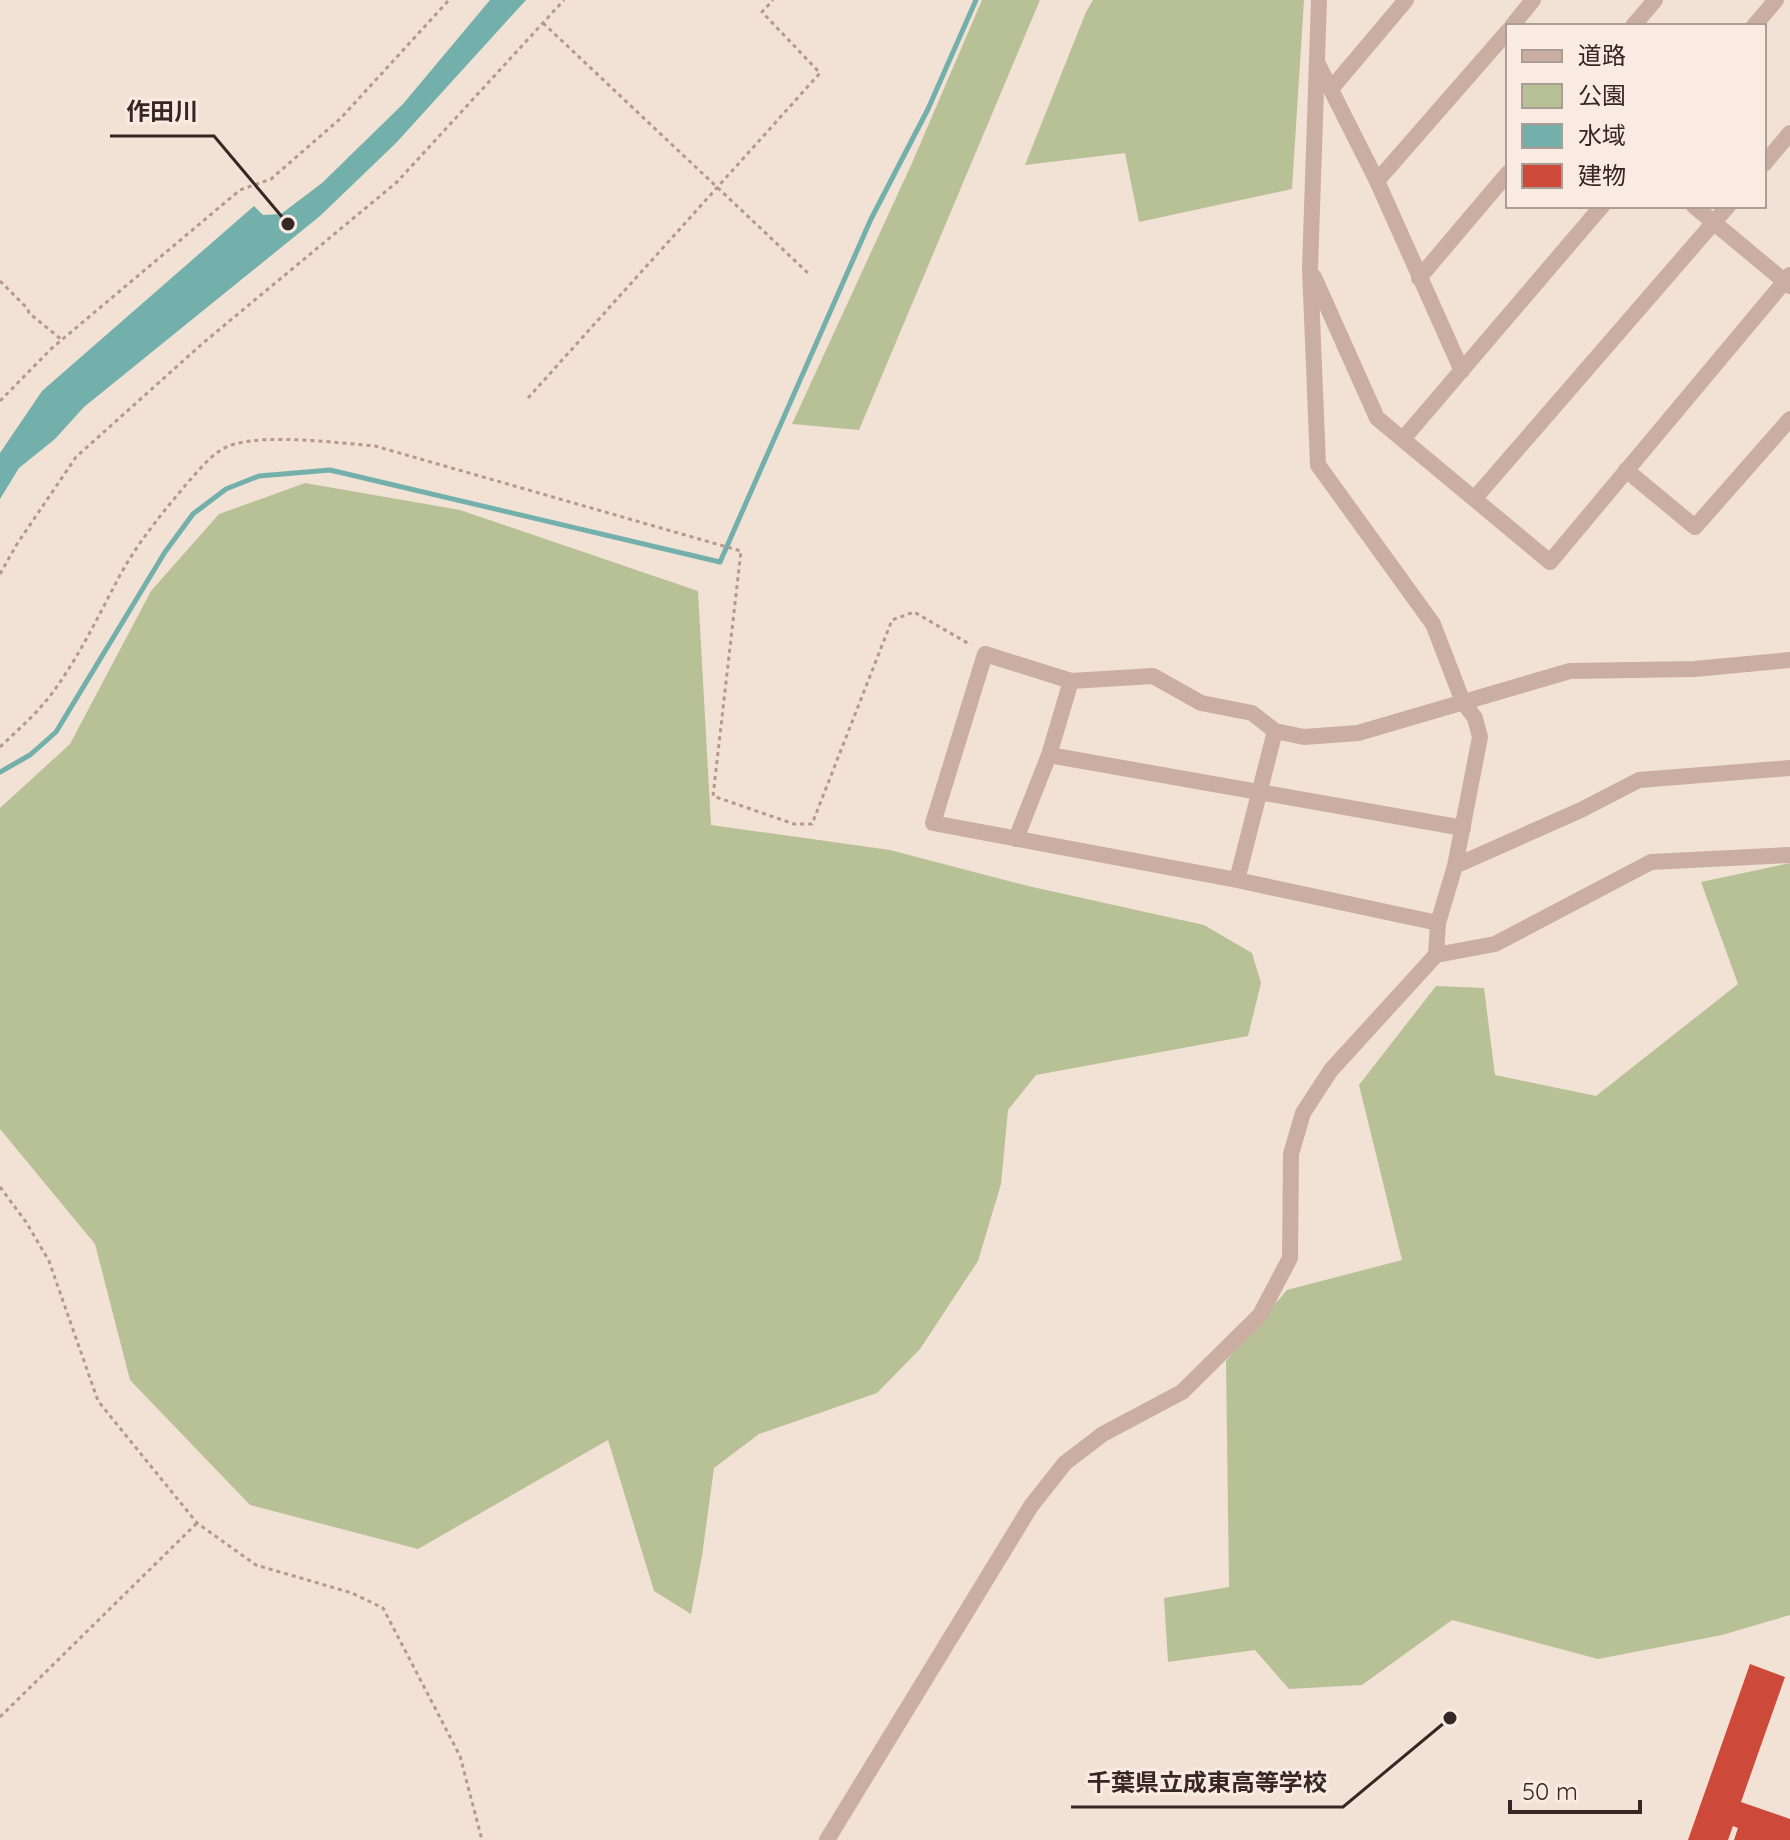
<svg xmlns="http://www.w3.org/2000/svg" width="1790" height="1840" font-family="Quicksand,'Noto Sans JP',sans-serif">
<style>
.green{fill:#b8c195}
.water{fill:#73b0ab}
.lines{fill:none;stroke-linecap:round;stroke-linejoin:round}
.stream{stroke:#73b0ab;stroke-width:5}
.building{fill:#cd4939}
.path{stroke:#b6988c;stroke-width:3;stroke-dasharray:4 4;stroke-linecap:butt}
.minor{stroke:#caaea1;stroke-width:16}
.leader{fill:none;stroke:#342724;stroke-width:3}
.callout-dot{fill:#342724;stroke:#faebe2;stroke-width:3}
.callout-label{font-size:24px;text-anchor:middle;font-weight:bold;fill:#342724;stroke:#faebe2;stroke-width:6;stroke-linejoin:round;paint-order:stroke}
</style>
<rect width="100%" height="100%" fill="#f2e1d5"/>
<!-- green -->
<path class="green" d="M982,0H1040L859,430L792,424L912,163Z
M1093,0H1304L1292,189L1139,222L1125,153L1025,165L1086,12Z
M305,483L460,510L698,591L711,825L890,850L1028,886L1204,925L1252,953L1261,983L1248,1036L1036,1075L1008,1110L1001,1184L978,1261L920,1349L877,1393L759,1434L714,1468L702,1556L691,1614L654,1591L608,1440L418,1549L250,1505L130,1380L95,1244L0,1129V808L70,744L151,591L219,514Z
M1790,863V1615L1722,1635L1598,1659L1452,1620L1362,1685L1289,1689L1255,1650L1168,1662L1164,1598L1229,1587L1226,1361L1287,1290L1402,1260L1359,1085L1436,986L1484,988L1495,1075L1596,1096L1738,984L1701,882Z"/>
<!-- water -->
<path class="water" d="M490,0H526L396,143L320,216L84,407L55,439L19,468L0,499V453L42,391L254,206L263,215L281,214L322,183L403,104Z"/>
<g class="lines">
<!-- stream -->
<path class="stream" d="M0,772L30,755L56,732L165,552L193,514L226,489L259,476L330,470L720,562L871,219L928,109L976,0"/>
</g>
<!-- building -->
<path class="building" d="M1750,1664L1785,1677L1741,1802L1790,1819V1840H1734L1738,1828L1733,1826L1728,1840H1688Z"/>
<g class="lines">
<!-- path -->
<path class="path" d="M543,23L808,273
M0,281L28,309L29,313L62,340
M528,398L820,73L762,12L773,0
M0,401L52,348L240,190L271,179L340,119L449,0
M0,574L17,544L76,457L203,343L397,182L564,0
M0,747C21,727 42,709 58,685C81,652 99,615 118,579C137,543 163,512 189,481C203,466 215,449 235,444C269,434 339,443 375,446L741,551L713,796L794,824H812L892,620L914,612L971,645
M0,1187L26,1222L49,1261L98,1401L197,1523L256,1565L352,1593L383,1608L460,1756L482,1840
M0,1717L197,1523"/>
<!-- minor -->
<path class="minor" d="M1319,0L1310,268L1318,465L1433,624L1463,702L1475,718L1480,737L1455,866L1438,923L1436,955
M1512,26L1533,0
M1633,26L1655,0
M1754,26L1776,0
M1318,64L1377,181L1462,371
M1331,89L1406,0
M1764,164L1790,133
M1377,181L1508,31
M1694,206L1790,286
M1314,277L1377,418L1550,562L1790,275
M1419,278L1508,173
M1403,439L1602,206
M1626,470L1695,527L1790,419
M1475,498L1728,206
M1049,755L1463,828
M1016,839L1049,755L1071,681
M1455,866L1581,810L1639,780L1790,768
M1237,880L1275,731
M1438,923L1237,880L933,823L985,654L1071,681L1153,676L1201,703L1252,713L1275,731L1304,737L1358,733L1570,671L1694,669L1790,660
M827,1840L1031,1506L1065,1463L1103,1434L1182,1392L1260,1315L1290,1258L1291,1154L1303,1113L1331,1070L1436,955L1495,944L1651,862L1790,855"/>
</g>
<!-- callouts -->
<path class="leader" d="M288 224L214 136H110M1450 1718L1343 1807H1071"/>
<g class="callout-dot">
<circle cx="288" cy="224" r="8"/>
<circle cx="1450" cy="1718" r="8"/>
</g>
<g class="callout-label">
<text x="162" y="120">作田川</text>
<text x="1207" y="1791">千葉県立成東高等学校</text>
</g>
<!-- legend -->
<rect x="1506" y="24" width="260" height="184" fill="#faebe2" stroke="#ab9d96" stroke-width="2"/>
<rect x="1522" y="50" width="40" height="12" fill="#caaea1" stroke="#ab9d96" stroke-width="2"/>
<text x="1578" y="64" font-size="24" fill="#342724">道路</text>
<rect x="1522" y="84" width="40" height="24" fill="#b8c195" stroke="#ab9d96" stroke-width="2"/>
<text x="1578" y="104" font-size="24" fill="#342724">公園</text>
<rect x="1522" y="124" width="40" height="24" fill="#73b0ab" stroke="#ab9d96" stroke-width="2"/>
<text x="1578" y="144" font-size="24" fill="#342724">水域</text>
<rect x="1522" y="164" width="40" height="24" fill="#cd4939" stroke="#ab9d96" stroke-width="2"/>
<text x="1578" y="184" font-size="24" fill="#342724">建物</text>
<!-- scale -->
<path d="M1510 1800v12h130v-12" fill="none" stroke="#342724" stroke-width="4"/>
<text x="1522" y="1800" font-size="24" fill="#342724" stroke="#faebe2" stroke-width="6" paint-order="stroke">50 m</text>
</svg>
